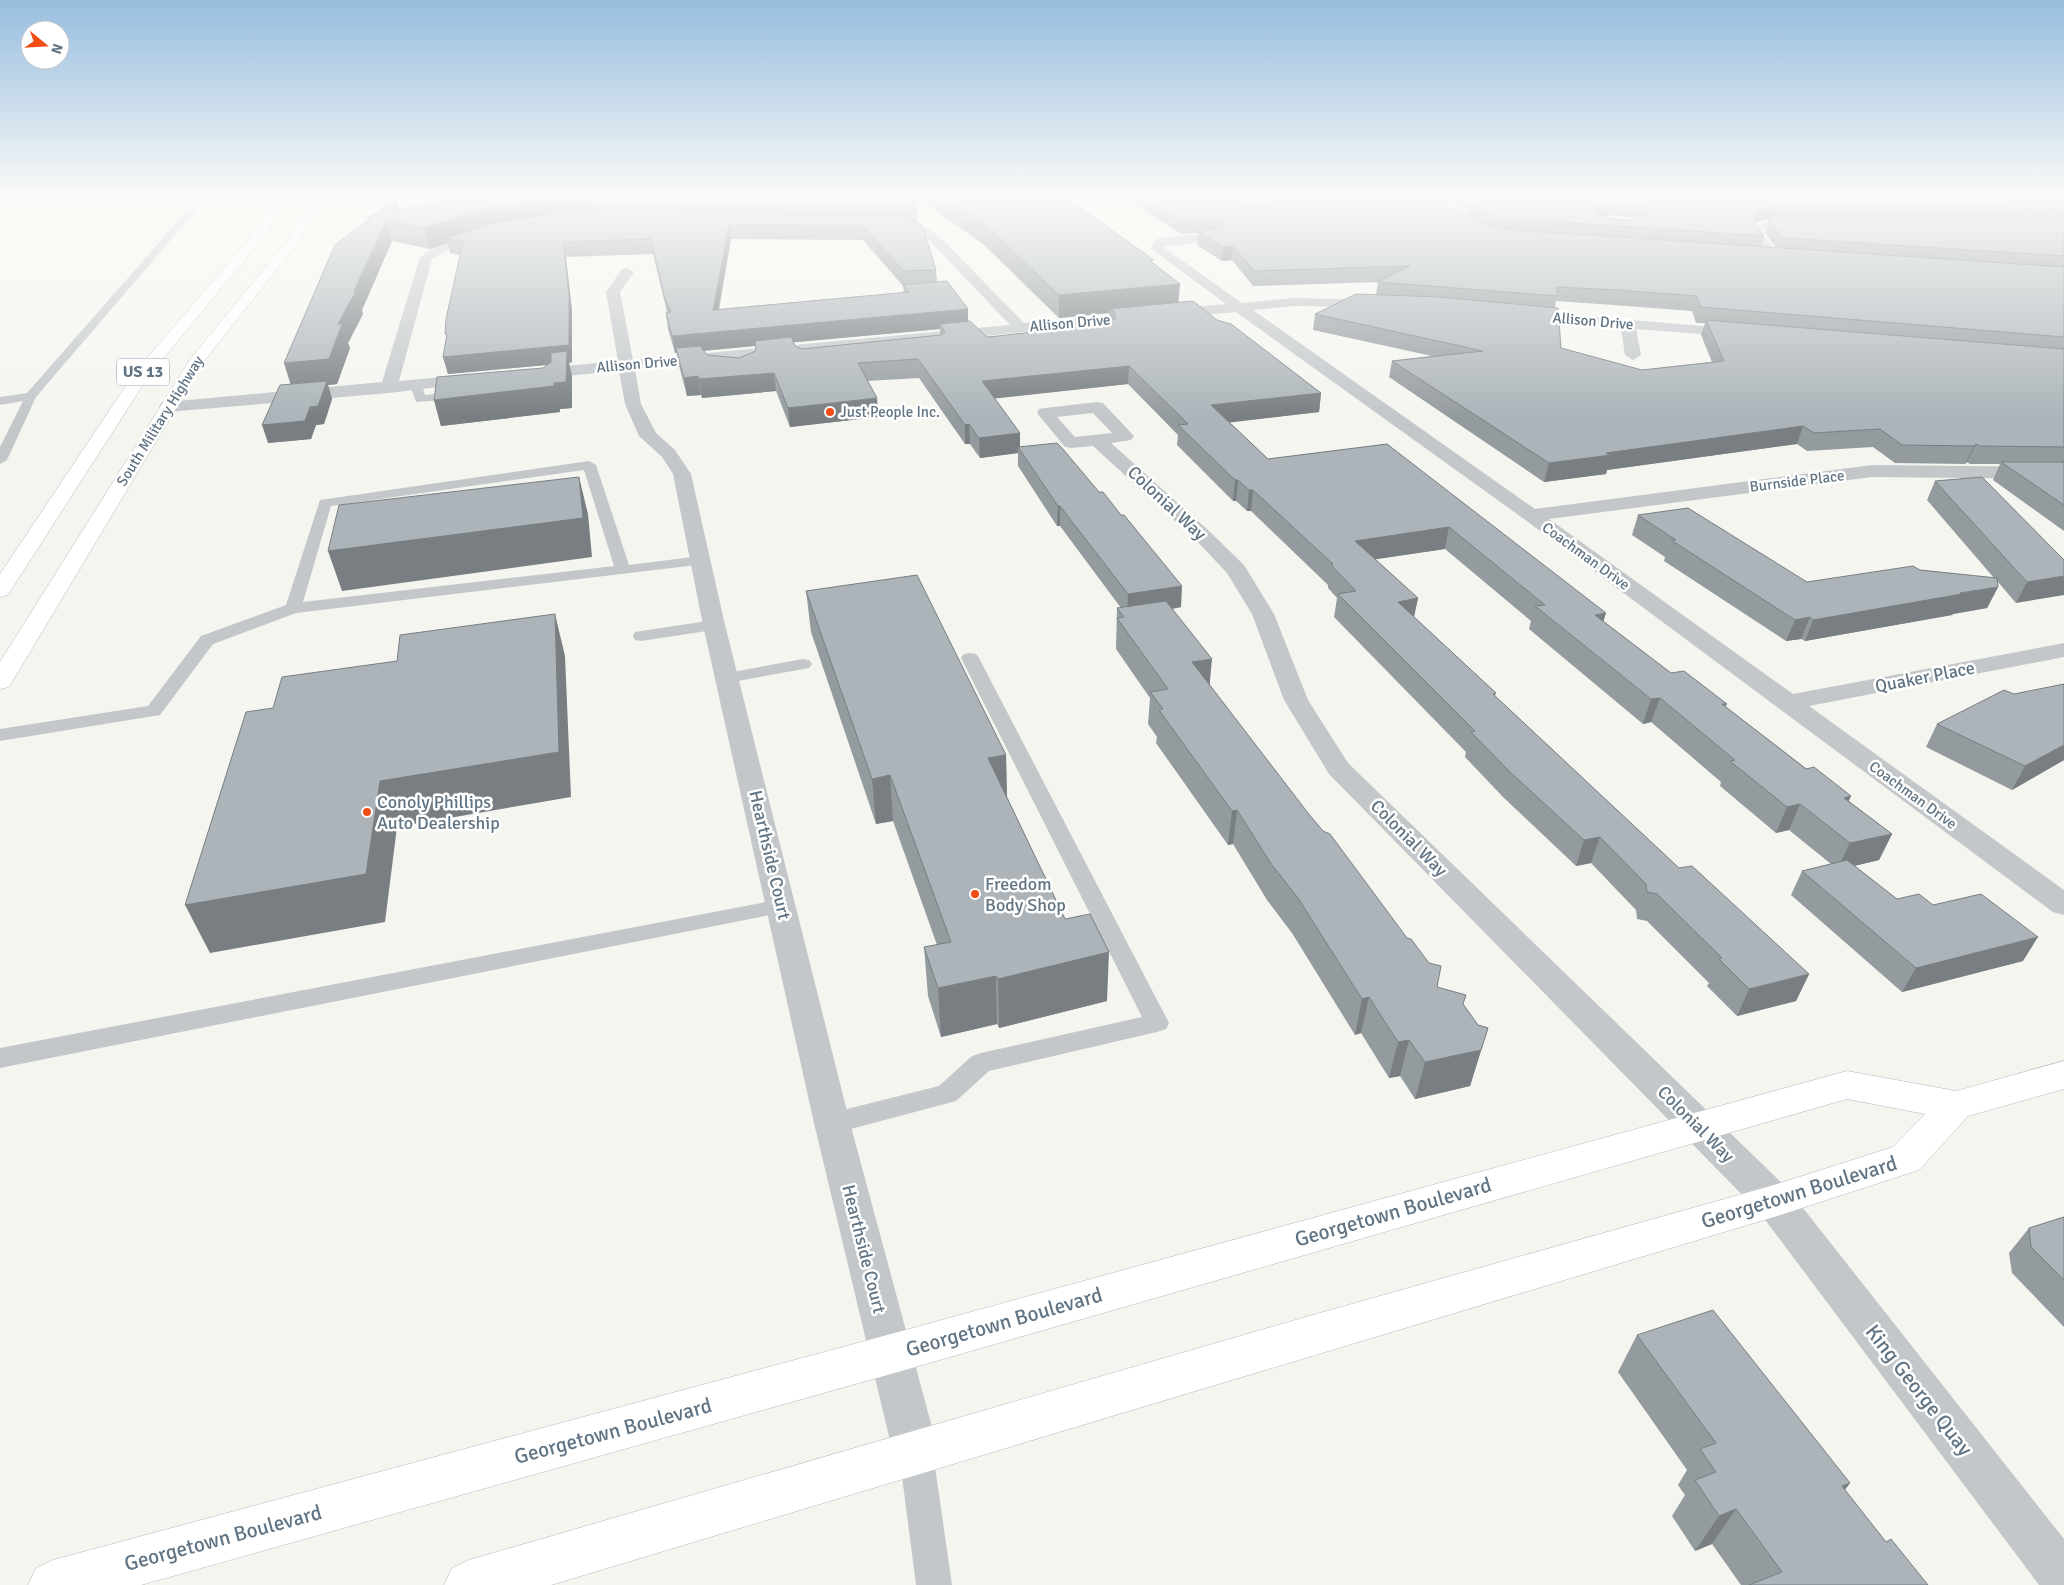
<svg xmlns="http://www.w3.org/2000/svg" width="2064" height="1585" font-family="Signika,sans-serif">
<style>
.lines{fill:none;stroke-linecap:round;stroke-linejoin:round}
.secondary-casing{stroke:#b3b9bd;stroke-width:1}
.primary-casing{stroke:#b6babe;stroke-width:1}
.lane{fill:#c3c7ca;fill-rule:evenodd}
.street{fill:#c3c7ca;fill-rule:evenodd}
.secondary{fill:#fff;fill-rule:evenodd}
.primary{fill:#fff;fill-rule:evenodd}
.wall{fill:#949b9f;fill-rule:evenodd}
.shaded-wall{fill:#787e82}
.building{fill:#acb4b9;stroke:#787e82;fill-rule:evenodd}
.poi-dot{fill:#f14d14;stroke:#fff;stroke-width:2}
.labels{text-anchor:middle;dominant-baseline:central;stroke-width:5;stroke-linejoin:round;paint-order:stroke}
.far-street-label{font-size:15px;fill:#617484;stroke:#fff}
.far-poi-label{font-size:15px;fill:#617484;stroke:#fff;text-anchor:start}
.shield{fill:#fff;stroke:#909ea9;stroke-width:1}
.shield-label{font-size:16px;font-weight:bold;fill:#617484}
.street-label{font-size:18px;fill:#617484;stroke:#fff}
.poi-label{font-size:18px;fill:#617484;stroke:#fff;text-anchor:start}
.near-street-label{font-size:21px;fill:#617484;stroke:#fff}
</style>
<rect width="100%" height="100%" fill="#f5f5f0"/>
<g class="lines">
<!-- secondary casing -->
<g class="secondary-casing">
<path id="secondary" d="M2064,1061V1089L1968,1116L1919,1170L1774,1217L551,1585H444L452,1568L469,1560L1309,1316L1774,1185L1893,1147L1925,1114L1847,1099L891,1374L141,1585H28L36,1568L53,1560L891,1334L1847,1071L1956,1091Z"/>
</g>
<!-- primary casing -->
<g class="primary-casing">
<path id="primary" d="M278,197H288L262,239L148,377L11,590L8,595L0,597V574L135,372L253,234Z
M314,197H324L300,240L205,360L12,682L9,687L0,689V662L191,358L291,236Z"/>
</g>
<!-- lane -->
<path class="lane" d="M193,197H201L198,208L36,397L7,460L0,464V447L23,401L0,405V397L27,393L191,206Z
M416,381L422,385L425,395L461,391L467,395L461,399L416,402L410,385Z
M589,461L596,465L629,565L700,556L708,561L705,564L296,613L213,644L160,715L0,741V729L148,706L201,636L286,605L320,500ZM584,470L614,566L303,602L331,506Z
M714,620L720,621L722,625L720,629L641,641L635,640L633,636L635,632L641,631Z
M970,653L976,654L979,658L1169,1023L1166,1029L1157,1032L989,1071L956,1101L832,1134L823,1131L819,1123L823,1115L939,1086L972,1056L981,1053L1142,1017L961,658L964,654Z
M803,659L809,660L812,664L809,668L727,683L721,682L718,678L721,674L727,673Z
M782,899L790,901L793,906L790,911L0,1068V1048Z
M916,1436L928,1441L933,1453L952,1585H916L899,1453L904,1441Z"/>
<!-- street -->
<path class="street" d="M1429,205L1452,206L1469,213C1458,225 1430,223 1419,212Z
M1608,217L1636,220L1645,226C1634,237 1604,234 1594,223Z
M1773,220H1805L1811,224C1804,231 1776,227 1764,230V236L1780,256L1774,260C1765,258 1753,241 1751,232L1755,225Z
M888,221L924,227L938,235L1024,323L1226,304L1150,248L1157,239L1161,238L1215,233L1219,234L1221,237L1219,240L1163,247L1242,303L1294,298L1383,300L1385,303L1383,306L1378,307L1294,306L1253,310L1535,509L1872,465L2064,467V479L1872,477L1549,519L1793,694L2064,643V657L1809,706L2064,890V915L2053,912L1524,519L1236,312L635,369L641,404L656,433L675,450L691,474L725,625L850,1123L939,1453L932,1469L916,1476L900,1469L893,1453L814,1123L703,625L673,474L662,457L639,436L625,404L619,371L534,379L526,374L534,369L618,361L606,292L622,269L627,268L634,272L620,292L633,360L1010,325L930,241L917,233L884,227V223Z
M484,229L490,233L488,236L456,245L432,259L399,381L474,374L482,379L480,382L389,393L167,412L161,411L159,407L161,403L167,402L382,382L420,257L448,239Z
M1523,311L1739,329L1746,333L1739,337L1636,329L1641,355L1633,360L1625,355L1621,328L1518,318L1516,315L1518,312Z
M1097,402L1103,403L1134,436L1131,440L1111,443L1209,531L1244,565L1274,614L1308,700L1348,763L1788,1189L2064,1539V1585H2039L1760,1213L1329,774L1284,700L1252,614L1227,573L1195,539L1093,446L1071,448L1065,447L1037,413L1039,409L1045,408ZM1093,413L1112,433L1075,437L1057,417Z"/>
<!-- secondary -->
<use href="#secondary" class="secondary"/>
<!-- primary -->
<use href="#primary" class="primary"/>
</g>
<!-- wall -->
<path class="wall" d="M444,197H915L917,205L918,223L936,270L937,282L968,309V322L987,337L1084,327V323L1109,320V313L1059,318L984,245L917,197H1065L1154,264L1179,303L1217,320L1321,393L1319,412L1229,422L1268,459L1387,444L1604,622L1671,673L1727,704L1726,707L1892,834L1879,860L1854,866L1897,899L1933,905L2023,961L1902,992L1791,895L1802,871L1831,864L1789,830L1776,833L1720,786L1721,782L1651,722L1643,724L1529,629L1531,621L1445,549L1375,559L1418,598L1414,617L1496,693L1495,696L1679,868L1809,974L1796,1001L1737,1016L1707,986L1709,983L1647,921L1637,919L1636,910L1591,863L1576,866L1503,797L1465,757L1466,752L1334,617L1337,598L1328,588V585L1251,511H1247L1236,501H1233L1177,445L1178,435L1128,384L995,398L1020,447L1181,607L1173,609L1210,685L1437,987L1463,1004L1478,1025L1488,1028L1470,1086L1415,1099L1400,1076L1389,1078L1361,1033L1355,1035L1292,933L1267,900L1233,844L1228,845L1156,743L1157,737L1148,724L1150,698L1116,649L1117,608H1121L1060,526H1057L1018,466V453L980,458L970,444H965L919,378L867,381L877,398L878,417L790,427L776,391L702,398L701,395L687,396L679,366L677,353H675L668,329L666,313L667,312L653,254L566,257L572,311V362L569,363L572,376V408L560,409V412L441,426L434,400L543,368L547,365L448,374L443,357L460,255L450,253L448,243L430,249L392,241L362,310L363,314L348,343L350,348L337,384L328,385L332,399L324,424L316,425L311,439L268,443L291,384L368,220L367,217L374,215L396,198L399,210L451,199ZM731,239L863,240L903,286L904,293L719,310ZM940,329V335L802,349L795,346L794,342ZM755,346L756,351L739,358L707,355L704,351Z
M1123,197H1205L1252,204L1304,197H1894H1893L2064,200V531L1993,480L2000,464H1970L1967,462L1965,464L1895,463L1873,447L1807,451L1797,444L1607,470L1606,474L1544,482L1389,377L1392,361L1432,356L1313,330L1315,314L1376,295L1378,282H1380L1253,286L1232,260L1222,261L1197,245L1198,233L1181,234ZM1429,203L1456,204L1468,210L1467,216L1427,204ZM1608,215L1636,218L1638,220H1614L1605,217ZM1773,218H1775L1769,220L1765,233L1776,248L1761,247L1764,236L1755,225L1754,223ZM1556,301L1613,305L1692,311L1696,323H1705L1701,335L1712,362L1642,370L1561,348L1555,307Z
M1935,481L2064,560L2016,603L1998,582V587L1987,608L1953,614L1952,615L1805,641L1801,639L1786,641L1664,561L1665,557L1632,535L1638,515L1807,582L1920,570L1994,578L1927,500Z
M806,591L1006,755L1007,797L1065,919L1107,1001L999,1028L997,1024L941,1037L928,996L924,947L937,945L893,821L876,824L811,632Z
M2014,694L2064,760L2012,790L1926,747L1937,724Z
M2064,1217V1327L2012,1273L2009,1253L2029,1228Z
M1637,1335L1850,1483L1845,1490L1886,1542L1928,1585H1741L1712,1544L1695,1551L1672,1516L1685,1495L1678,1485L1687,1470L1618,1372Z"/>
<!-- shaded-wall -->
<path class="shaded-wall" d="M569,197H592L595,214L447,238L448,243L430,249L424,228L491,207L540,199Z
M1421,197H1430L1429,203L1419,210Z
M396,198L401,217L390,212Z
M1611,202L1608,215L1592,222L1595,209Z
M1777,205L1773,218L1754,223L1753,218L1759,210Z
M386,221L392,241L362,310L363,314L348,343L350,348L337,384L328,385L332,399L324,424L316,425L311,439L268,443L262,425L292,389L284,363L354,291Z
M729,225L731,239L715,327L713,310Z
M563,242L566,257L572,311V362L569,363L572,376V408L560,409V412L441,426L434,400L554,383L567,363L448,374L443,357Z
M1233,246L1232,260L1222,261L1223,247Z
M1180,284L1178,307L1109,309V313L1059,318V295Z
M968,309V326L940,324V329L677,353L676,348L677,353H675L672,336Z
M1129,366L1128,384L982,400V381Z
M774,373L776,391L702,398L699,379Z
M698,376L701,395L687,396L684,378Z
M1321,393L1319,412L1209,425L1211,405Z
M877,398L878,417L790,427L788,408Z
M969,424L970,444H965V425Z
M1803,426L1797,444L1607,470L1606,474L1544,482L1549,463L1606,453Z
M1020,433V451L1018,447V453L980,458L979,438Z
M1976,444L1967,462L1965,464L1974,446Z
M579,477L588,514L592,557L342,591L328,551Z
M1235,480H1238L1236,501H1233Z
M1249,490H1253L1251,511H1247Z
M1058,506H1060V526H1057Z
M1449,527L1445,549L1351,563L1355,541Z
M2064,576V595L2016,603L2027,582Z
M1182,586L1181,607L1127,615L1128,594Z
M1998,587L1987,608L1953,614L1952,615L1805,641L1813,620Z
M1418,598L1413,621L1398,602Z
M1606,613L1599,636L1595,615Z
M555,614L565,656L571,797L397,827L385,922L210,953L185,905L380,781Z
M1810,617L1801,639L1786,641L1795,620Z
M1212,659L1209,691L1192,662Z
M1660,698L1651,722L1643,724L1651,699Z
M2064,745V760L2012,790L2025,766Z
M1006,755L1007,800L988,758Z
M890,775L893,821L876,824L872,779Z
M1851,796L1839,822L1844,798Z
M1800,804L1789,830L1776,833L1787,807Z
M1237,810L1233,844L1228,845L1232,811Z
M1892,834L1879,860L1837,870L1850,843Z
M1600,837L1591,863L1576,866L1584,840Z
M2038,937L2023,961L1902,992L1916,968Z
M1109,952L1107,1001L999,1028L998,979Z
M1809,974L1796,1001L1737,1016L1749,989Z
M996,976L997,1024L941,1037L938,988Z
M1369,997L1361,1033L1355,1035L1362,999Z
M1488,1028L1470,1086L1415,1099L1425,1062Z
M1409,1040L1400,1076L1389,1078L1398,1042Z
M1850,1483L1822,1518L1842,1486Z
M1736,1509L1712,1544L1695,1551L1719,1516Z"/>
<!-- building -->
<path class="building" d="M461,197H569L540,199L491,207L424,228L386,221L354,291H356L338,324H342L329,359L284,363L335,245L371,218L367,217L374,215L396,198L390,212Z
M744,197H915L917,205L910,202L864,198Z
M943,197H1065L1154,260H1149L1180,284L1059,295L984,224Z
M1143,197H1205L1252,204L1304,197H1422H1421L1423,203L1452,210L1494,227L1514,230L2064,267V337L1701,307L1696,296L1617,290L1557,287V296L1378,282L1410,266L1254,271L1233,246L1223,247L1198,231L1220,228L1224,225L1221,219L1182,221Z
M1468,197H1886L2064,200V209L1777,205L1759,210L1753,218L1755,225L1764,236L1501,218L1469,205L1473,199ZM1611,202L1640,205L1650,213L1638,220H1614L1601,215L1595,209Z
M620,210L904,217L922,225L936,270L904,271L862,226L729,225L713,310L909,292L903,285L947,281L968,309L672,336L666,313L671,312L664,296L651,239L563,242L569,295V345L443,357L447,334H445L446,319L463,242L447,238L499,222L569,212Z
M1779,217L2064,221V256L1783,238L1769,220Z
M1356,294L1439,297L1558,308L1561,348L1642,370L1724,361L1706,320L2064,349V447L1979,446L1976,444L1974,446L1902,445L1880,429L1814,433L1803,426L1606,453L1611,455L1549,463L1392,361L1483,351L1315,314Z
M1193,301L1217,320L1231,324L1321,393L1211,405L1268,459L1387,444L1606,613L1595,615L1671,673L1684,671L1727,704H1722L1806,769L1814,767L1851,796L1844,798L1892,834L1850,843L1800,804L1787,807L1730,761L1735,760L1660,698L1651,699L1535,606L1545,605L1449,527L1355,541L1418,598L1398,602L1496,693L1493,694L1679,868L1692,866L1809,974L1749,989L1719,959L1722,958L1657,894L1647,892L1646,884L1600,837L1584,840L1510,772L1471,732L1475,731L1338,594L1356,591L1331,565L1333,564L1253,490H1249L1238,480H1235L1178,425L1188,424L1129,366L982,381L1020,433L979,438L969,424L965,425L918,359L858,363L877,398L788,408L774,373L699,379L698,376L684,378L676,348L700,346L707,355L739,358L756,351L755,341L791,337L795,346L802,349L941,335L945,332L940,324L970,321L987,337L998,336L1088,326L1084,323L1115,319V312L1109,309Z
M567,351L566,382L554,383V386L434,400L437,377L543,368L551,362V353Z
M327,381L318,406L310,407L305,421L262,425L280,385Z
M1057,443L1062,448L1099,492H1103L1121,515H1124L1182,586L1128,594L1060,506H1058L1018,447Z
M2001,462H2064V505Z
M579,477L583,518L328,551L339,505Z
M1982,477L2064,560V576L2027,582L1935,481Z
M1688,508L1807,582L1913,566L1920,570L1997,578L1998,587L1960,593L1962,594L1813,620L1810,617L1795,620L1671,540H1676L1638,515Z
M917,575L1006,755L988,758L1065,919L1090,914L1109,952L998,979L996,976L938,988L924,947L951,942L890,775L872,779L806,591Z
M1166,601L1212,659L1192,662L1308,813L1323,831L1330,834L1407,938L1411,939L1429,963L1441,966L1437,987L1466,995L1463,1004L1478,1025L1488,1028L1481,1050L1425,1062L1409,1040L1398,1042L1369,997L1362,999L1298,898L1272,865L1237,810L1232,811L1159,710L1163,709L1150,692L1168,689L1117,618L1124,617L1117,608Z
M555,614L559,752L380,781L366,874L185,905L246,712L273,708L282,677L397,661L400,635Z
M2064,684V745L2025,766L1937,724L2004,690L2014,694Z
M1847,860L1897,899L1919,894L1933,905L1981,894L2038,937L1916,968L1802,871Z
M2064,1217V1280L2031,1247L2029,1228Z
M1713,1310L1850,1483L1842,1486L1886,1542L1891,1539L1928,1585H1749L1782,1572L1736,1509L1719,1516L1695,1480L1716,1472L1700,1449L1716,1443L1637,1335Z"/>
<!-- sky -->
<linearGradient id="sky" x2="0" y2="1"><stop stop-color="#97bdde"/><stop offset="0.47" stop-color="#fafaf8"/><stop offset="1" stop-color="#fafaf8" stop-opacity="0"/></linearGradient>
<rect width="2064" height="418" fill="url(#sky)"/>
<!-- markers -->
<g class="poi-dot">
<circle cx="830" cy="412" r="5"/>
<circle cx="367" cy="812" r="5"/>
<circle cx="975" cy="894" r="5"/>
</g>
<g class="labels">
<!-- far-street labels -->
<g class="far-street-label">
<text transform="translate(1593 321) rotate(5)">Allison Drive</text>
<text transform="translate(1070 323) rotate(-5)">Allison Drive</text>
<text transform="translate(637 364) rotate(-5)">Allison Drive</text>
<text transform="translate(160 421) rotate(-58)">South Military Highway</text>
<text transform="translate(1797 481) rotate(-7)">Burnside Place</text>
<text transform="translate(1586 556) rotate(36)">Coachman Drive</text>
<text transform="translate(1913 795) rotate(36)">Coachman Drive</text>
</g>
<!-- far-poi labels -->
<g class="far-poi-label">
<text x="840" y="412">Just People Inc.</text>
</g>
<!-- shield labels -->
<rect class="shield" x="117" y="358.5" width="52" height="27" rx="4"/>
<g class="shield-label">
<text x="143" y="372">US 13</text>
</g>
<!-- street labels -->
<g class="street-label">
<text transform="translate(1167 503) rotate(43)">Colonial Way</text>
<text transform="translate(1925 677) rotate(-11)">Quaker Place</text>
<text transform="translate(1409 838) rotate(45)">Colonial Way</text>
<text transform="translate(770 855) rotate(77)">Hearthside Court</text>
<text transform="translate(1696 1124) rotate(45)">Colonial Way</text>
<text transform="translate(864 1249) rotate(76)">Hearthside Court</text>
</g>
<!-- poi labels -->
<g class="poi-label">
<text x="377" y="802">Conoly Phillips<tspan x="377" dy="21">Auto Dealership</tspan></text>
<text x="985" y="884">Freedom<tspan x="985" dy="21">Body Shop</tspan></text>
</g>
<!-- near-street labels -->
<g class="near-street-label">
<text transform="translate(1799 1192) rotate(-17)">Georgetown Boulevard</text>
<text transform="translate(1393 1212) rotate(-16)">Georgetown Boulevard</text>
<text transform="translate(1004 1322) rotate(-16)">Georgetown Boulevard</text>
<text transform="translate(1919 1390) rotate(52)">King George Quay</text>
<text transform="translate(613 1431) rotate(-15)">Georgetown Boulevard</text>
<text transform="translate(223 1538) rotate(-15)">Georgetown Boulevard</text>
</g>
</g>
<!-- north arrow -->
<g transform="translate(45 45) rotate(108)"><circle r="24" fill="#ffffff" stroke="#c0c7ce"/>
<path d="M0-4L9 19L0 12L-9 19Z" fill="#f14d14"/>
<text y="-8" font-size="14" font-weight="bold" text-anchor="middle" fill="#617484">N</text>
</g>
</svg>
